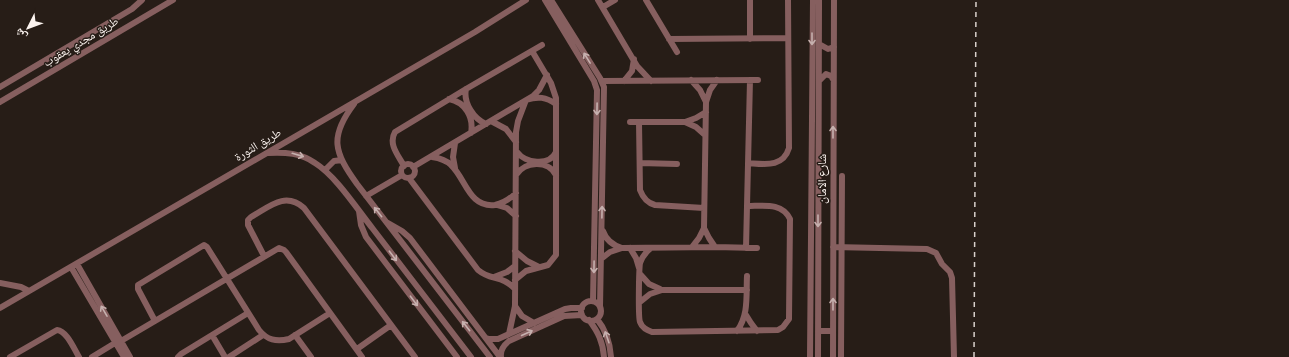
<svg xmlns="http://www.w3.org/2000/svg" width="1289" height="357" font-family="Signika,'Noto Naskh Arabic',sans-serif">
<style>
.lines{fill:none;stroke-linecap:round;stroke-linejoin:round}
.minor{stroke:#865f5f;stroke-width:6}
.rail{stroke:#d8d0cb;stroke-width:1.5;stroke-dasharray:5 5;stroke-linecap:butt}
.oneway{stroke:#c6b0ae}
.labels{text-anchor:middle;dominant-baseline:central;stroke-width:3;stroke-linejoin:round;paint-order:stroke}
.street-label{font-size:12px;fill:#fbf3ef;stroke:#271d17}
</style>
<rect width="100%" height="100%" fill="#271d17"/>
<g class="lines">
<!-- minor -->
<path class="minor" d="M545,0L594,81L597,90L593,301
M551,0L600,78L604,87L600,307
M598,0L637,66L651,81
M646,0L677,52
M750,0V39
M603,7L615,0
M669,39L788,38
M819,44L828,49L834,47
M691,80L700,90L706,102
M602,81L758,80
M624,81L632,71L634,59
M819,81L826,74L831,76L833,79
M0,87L132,9L142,0
M466,89C463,103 474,119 486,124
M449,99C465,102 474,117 471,133
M0,102L173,0
M354,104C329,137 334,152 357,184L490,357
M491,121L506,129L516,142
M630,122H685L696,118L706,112
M639,122L640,190C643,198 647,203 655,205L704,208
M685,122L696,127L705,135
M455,143L453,157L455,168
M517,152C525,163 549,167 556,152
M268,153C285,152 301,153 315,163C336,176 357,209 373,229C406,272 438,314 471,357
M432,157C439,158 446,160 451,165C466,179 469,208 495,205C504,203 510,199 516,193
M640,163L677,164
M748,163C764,164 783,168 789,148L788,0
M401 171a7 7 0 1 1 14 0a7 7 0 1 1-14 0Z
M404,166C398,155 388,144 395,132L466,89L542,45
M413,167L533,96L539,90L547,75
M325,170L334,161L342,160
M516,175C525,161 548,160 556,175
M409,178L478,270C491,281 502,275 515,289
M366,196L402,175
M497,205L507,208L516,216
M359,211L361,225L366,237L457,357
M388,223L402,231L410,238L500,357
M704,228L709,238L715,247
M603,231C606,240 612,245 622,248
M692,247L699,238L704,228L706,102L710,90L717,80
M833,247L927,249L936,253L942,264L950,272L952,278L954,357
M630,248L636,258L639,268
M651,248C646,252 642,257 640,263C639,269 638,317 640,322C642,328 647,330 652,332L778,330L783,327L789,319L790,219C782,202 763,206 747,206
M746,248L750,80
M515,251L527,261L539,267
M264,256L248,225V220L251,217C269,207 285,191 304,208L415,357
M601,259L610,252L622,248L715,247L757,248
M77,264L130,357
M71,267L124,357
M640,274L649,284L660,289
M494,277L507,272L515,266
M515,280L526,271L548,265L556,255V98L551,83L532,51
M0,283L21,287L29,291
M581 311a10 10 0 1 1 20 0a10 10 0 1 1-20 0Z
M640,302L650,294L662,290H747
M515,306L522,316L534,323
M0,308L475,32L526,0
M746,315L751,323L757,331
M597,319C606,330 610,342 611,357
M589,320C598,332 603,342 604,357
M155,321L138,289V285L204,245L207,247L259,330C267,340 276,342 289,339L330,313
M737,331C749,315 746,295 747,276
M818,331H833
M509,334L515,306L516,132L518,121L526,100C538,96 546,97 556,104
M212,335L225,357
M295,335L311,357
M486,338L489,339H498L565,309L571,308H582
M121,341L279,248L284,250L286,252L362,357
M357,349L391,325
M10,357L57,330C67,331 74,349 79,357
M92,357L115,343
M178,357L181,354L248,313
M229,357L263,335
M501,357C500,350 504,345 509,341L564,316L582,315
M810,357L813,0
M818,357L819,0
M833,357L834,0
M841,357L842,176"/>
<!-- rail -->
<path class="rail" d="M974,357L976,0"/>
</g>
<!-- one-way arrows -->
<defs><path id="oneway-shaft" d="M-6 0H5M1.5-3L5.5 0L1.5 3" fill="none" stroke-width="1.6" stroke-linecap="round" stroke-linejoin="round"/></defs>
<g class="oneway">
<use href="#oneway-shaft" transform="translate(812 39) rotate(90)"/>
<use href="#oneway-shaft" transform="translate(587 58) rotate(-122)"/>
<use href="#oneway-shaft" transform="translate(597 109) rotate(91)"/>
<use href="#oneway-shaft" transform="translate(833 132) rotate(-90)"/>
<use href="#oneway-shaft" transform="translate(298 155) rotate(16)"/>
<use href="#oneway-shaft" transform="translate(378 212) rotate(-128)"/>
<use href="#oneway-shaft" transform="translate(602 212) rotate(-89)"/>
<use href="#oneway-shaft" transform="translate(818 221) rotate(90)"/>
<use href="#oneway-shaft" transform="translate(393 256) rotate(53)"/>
<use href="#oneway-shaft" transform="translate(594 267) rotate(91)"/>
<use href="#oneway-shaft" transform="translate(414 301) rotate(53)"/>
<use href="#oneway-shaft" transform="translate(833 304) rotate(-90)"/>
<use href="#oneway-shaft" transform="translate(104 311) rotate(-120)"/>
<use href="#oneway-shaft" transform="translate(466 326) rotate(-128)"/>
<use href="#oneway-shaft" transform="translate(527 333) rotate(-24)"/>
<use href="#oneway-shaft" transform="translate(607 337) rotate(-109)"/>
</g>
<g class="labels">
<!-- street labels -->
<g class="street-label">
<text transform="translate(81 42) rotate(-31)">طريق مجدي يعقوب</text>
<text transform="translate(258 145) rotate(-31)">طريق الثورة</text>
<text transform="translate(822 179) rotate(-90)">شارع الامان</text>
</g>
</g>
<!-- north arrow -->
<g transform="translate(28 28) rotate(228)" stroke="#271d17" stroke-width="3" paint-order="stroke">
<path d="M0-3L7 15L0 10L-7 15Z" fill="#fbf3ef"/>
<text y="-6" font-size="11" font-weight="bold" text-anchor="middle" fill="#fbf3ef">ش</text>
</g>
</svg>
